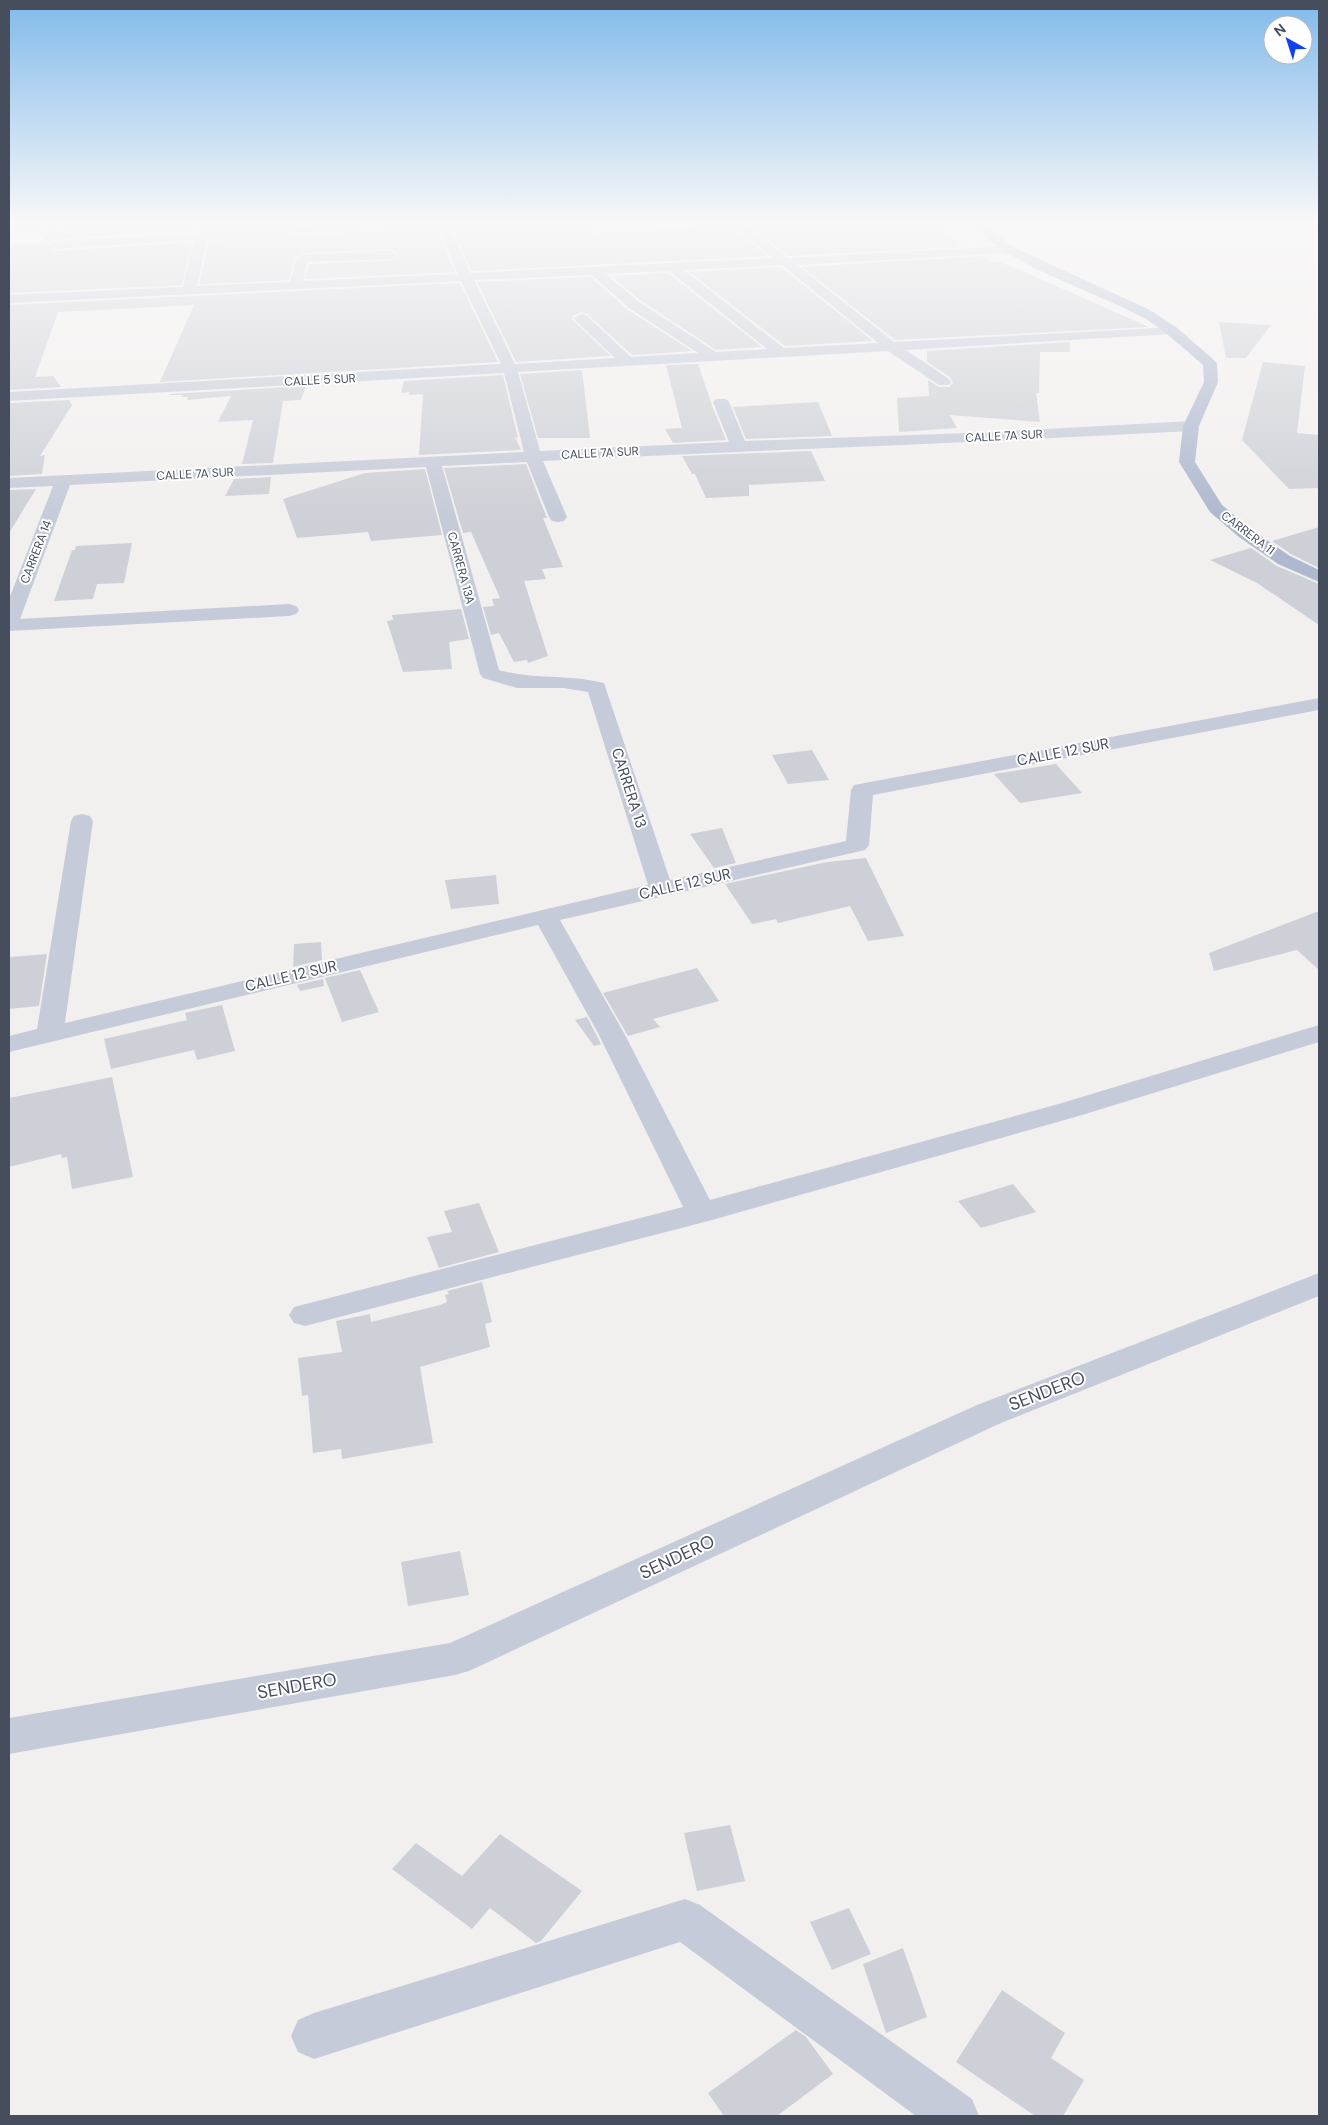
<svg xmlns="http://www.w3.org/2000/svg" width="1328" height="2125" font-family="'DM Sans',sans-serif">
<style>
.building{fill:#ced0d7}
.lines{fill:none;stroke-linecap:round;stroke-linejoin:round}
.minor{fill:#c5cbd8;fill-rule:evenodd}
.major{fill:#aeb8cf;fill-rule:evenodd}
.labels{text-anchor:middle;dominant-baseline:central;stroke-width:4;stroke-linejoin:round;paint-order:stroke}
.far-street-label{font-size:12px;fill:#464e5e;stroke:#fff}
.street-label{font-size:15px;fill:#464e5e;stroke:#fff}
.near-street-label{font-size:18px;fill:#464e5e;stroke:#fff}
</style>
<rect width="100%" height="100%" fill="#f2f0ef"/>
<!-- building -->
<path class="building" d="M240,221H341L294,224L286,231L294,236L419,227L427,221H434L455,272L305,279L309,264L390,261L398,254L390,249L302,253L294,259L289,280L199,284L209,241H220L228,236L221,229L213,230L218,222Z
M450,221H591L592,233L730,225L768,256L471,271Z
M820,221H938L962,247L789,256L749,225Z
M201,222L197,231L55,239L47,244L55,251L192,242L182,285L9,293V245L40,244L51,231Z
M983,256L991,262H1000L1018,269L1149,327L895,340L802,267Z
M781,267L873,341L785,346L689,272Z
M668,273L762,347L716,350L640,300L611,276Z
M591,277L628,310L692,351L632,355L587,314L581,312L573,316L572,319L611,356L516,362L477,282Z
M460,283L498,362L160,382L194,305L119,309L58,312L35,377L53,376L61,387L9,390V305Z
M1219,322L1271,325L1246,358H1226Z
M1070,342V352H1040L1039,393H1036L1040,422L950,415L957,428L899,432L897,398L929,396L928,380L939,387H949L953,383L950,377L927,362V351Z
M1263,362L1305,366L1297,433L1319,435V488L1289,489L1242,440Z
M698,364L713,408L726,440L673,443L665,429L682,428L666,365Z
M582,370L590,438H538L520,374Z
M503,375L518,438L515,437L521,450L419,455L423,394L409,395L410,392L401,393L404,381Z
M306,386L301,400L283,401L273,463L242,464L253,420L218,422L231,396L187,400L188,397H181L183,395H169L170,394Z
M69,400L72,405L40,456L45,455L42,474L9,476V403Z
M818,402L832,436L746,439L733,407Z
M811,451L825,481L749,485V496L706,498L695,474H692L682,456Z
M526,464L547,518H543L563,567L542,569L546,579L524,581L548,656L528,663L527,660L514,662L499,633L491,635L483,607L494,606L492,599L500,598L471,532L463,533L444,468Z
M425,469L442,535L371,541L368,532L297,538L283,499L365,473Z
M271,477L269,494L225,496L234,479Z
M36,489L9,533V490Z
M1319,527V568L1291,554L1272,541Z
M132,543L124,583L97,584L93,599L54,601L72,550H75L76,546Z
M1251,548L1277,566L1319,584V625L1257,583L1210,560Z
M461,609L469,639L449,642L452,669L403,672L387,621L393,620L392,615Z
M812,750L829,780L788,784L772,755Z
M1056,764L1082,793L1020,803L994,774Z
M722,828L736,863L714,868L690,834Z
M866,858L904,936L868,941L850,906L778,923L776,919L752,924L725,884L827,862Z
M496,875L499,904L451,909L445,880Z
M1319,911V970L1297,950L1214,971L1209,953Z
M321,942L322,960L293,967L294,944Z
M47,954L39,1006L9,1009V957Z
M697,968L719,1001L653,1019L660,1027L628,1036L603,993Z
M360,970L379,1012L342,1022L325,978Z
M323,979L324,986L300,991L297,985Z
M222,1005L235,1051L197,1060L194,1050L111,1069L104,1039L187,1020L185,1013Z
M587,1017L597,1036L601,1044L594,1046L575,1020Z
M112,1077L133,1177L72,1189L67,1157L62,1158L61,1154L9,1167V1098Z
M1013,1184L1036,1212L981,1228L958,1201Z
M479,1203L499,1252L439,1268L427,1237L452,1232L444,1211Z
M482,1282L492,1322L485,1324L490,1347L420,1367L433,1443L342,1459L341,1449L313,1453L308,1395L302,1396L298,1358L342,1352L336,1321L370,1314L371,1322L440,1305L447,1302L445,1295L449,1294L447,1291Z
M460,1551L469,1595L408,1606L401,1562Z
M730,1825L745,1881L697,1891L684,1833Z
M500,1834L582,1891L541,1941L536,1943L490,1908L472,1929L392,1869L416,1843L462,1876Z
M849,1908L871,1954L832,1970L810,1922Z
M903,1948L927,2017L886,2033L863,1964Z
M1002,1990L1065,2033L1051,2058L1084,2080L1063,2116H1035L956,2062Z
M796,2030L806,2037L833,2074L777,2116H724L708,2093Z"/>
<g class="lines">
<!-- minor -->
<path class="minor" d="M70,221H124L118,225L9,232V225Z
M204,221H216L210,232L220,231L226,235L220,239H207L197,286L290,282L296,259L302,255L390,251L396,255L390,259L307,262L303,281L458,274L436,221H448L470,273L773,258L728,221H741L788,258L1011,246L1013,249L1007,253L797,265L894,342L1176,327L1178,330L1171,334L906,350L949,379L951,382L949,385H939L888,351L518,372L540,451L729,442L713,402L716,399H726L729,402L745,441L995,432L1191,421L1197,423L1199,426L1197,429L1191,431C975,443 759,450 543,461L567,517L564,521L558,522L552,521L549,517L527,462L442,466L499,670C533,680 569,674 604,683L670,880L846,841L851,790L854,785L1319,698V710L873,795L869,845L865,850L560,920L625,1035L710,1200L1062,1103L1319,1025V1042L1082,1115L712,1220L305,1326L294,1323L289,1315L294,1307L683,1207L599,1035L538,925L9,1052V1036L37,1029L71,821L74,816L82,814L90,816L93,821L65,1023L648,885L588,692L563,688H517L483,678L480,674L426,467L70,485L20,619L289,604L296,606L299,610L296,614L289,616L9,631V599L53,486L9,488V478L524,452L504,373L9,401V392L501,364L461,281L9,303V295L183,287L194,240L55,249L49,245L55,241L198,233ZM782,265L878,343L784,348L684,270ZM669,271L767,349L716,352L639,302L606,274ZM592,275L629,308L698,353L631,357L586,315L581,314L574,318L576,321L615,358L515,364L474,280Z
M370,221H425L419,225L294,234L288,230L294,226Z
M1319,1273V1296L1001,1423L469,1671L455,1675L9,1754V1718L450,1643L977,1405Z
M685,1899L700,1905L972,2099L979,2116H916L680,1942L314,2059L298,2052L291,2036L298,2020L314,2013Z"/>
<!-- major -->
<path class="major" d="M970,221H983L1011,246L1150,310L1176,327L1215,361L1217,364L1218,382L1199,426L1195,462L1222,505L1251,529L1290,556L1319,570V582L1278,564L1239,537L1210,512L1179,462L1183,426L1204,382L1203,365C1183,348 1163,328 1140,316C1090,289 1004,265 970,221Z"/>
</g>
<!-- sky -->
<linearGradient id="sky" x2="0" y2="1"><stop stop-color="#81baeb"/><stop offset="0.43" stop-color="#f9f8f8"/><stop offset="1" stop-color="#f9f8f8" stop-opacity="0"/></linearGradient>
<rect width="1328" height="518" fill="url(#sky)"/>
<g class="labels">
<!-- far-street labels -->
<g class="far-street-label">
<text transform="translate(320 380) rotate(-3)">CALLE 5 SUR</text>
<text transform="translate(1004 436) rotate(-3)">CALLE 7A SUR</text>
<text transform="translate(600 453) rotate(-3)">CALLE 7A SUR</text>
<text transform="translate(195 474) rotate(-3)">CALLE 7A SUR</text>
<text transform="translate(1248 533) rotate(37)">CARRERA 11</text>
<text transform="translate(36 552) rotate(-69)">CARRERA 14</text>
<text transform="translate(461 568) rotate(75)">CARRERA 13A</text>
</g>
<!-- street labels -->
<g class="street-label">
<text transform="translate(1063 752) rotate(-11)">CALLE 12 SUR</text>
<text transform="translate(629 788) rotate(72)">CARRERA 13</text>
<text transform="translate(685 884) rotate(-13)">CALLE 12 SUR</text>
<text transform="translate(291 976) rotate(-13)">CALLE 12 SUR</text>
</g>
<!-- near-street labels -->
<g class="near-street-label">
<text transform="translate(1047 1391) rotate(-21)">SENDERO</text>
<text transform="translate(677 1557) rotate(-25)">SENDERO</text>
<text transform="translate(297 1686) rotate(-10)">SENDERO</text>
</g>
</g>
<!-- border -->
<rect width="1328" height="2125" fill="none" stroke="#464e5e" stroke-width="20"/>
<!-- north arrow -->
<g transform="translate(1288 40) rotate(321)"><circle r="24" fill="#ffffff" stroke="#b5b8bf"/>
<path d="M0-4L9 19L0 12L-9 19Z" fill="#1042eb"/>
<text y="-8" font-size="14" font-weight="bold" text-anchor="middle" fill="#464e5e">N</text>
</g>
</svg>
